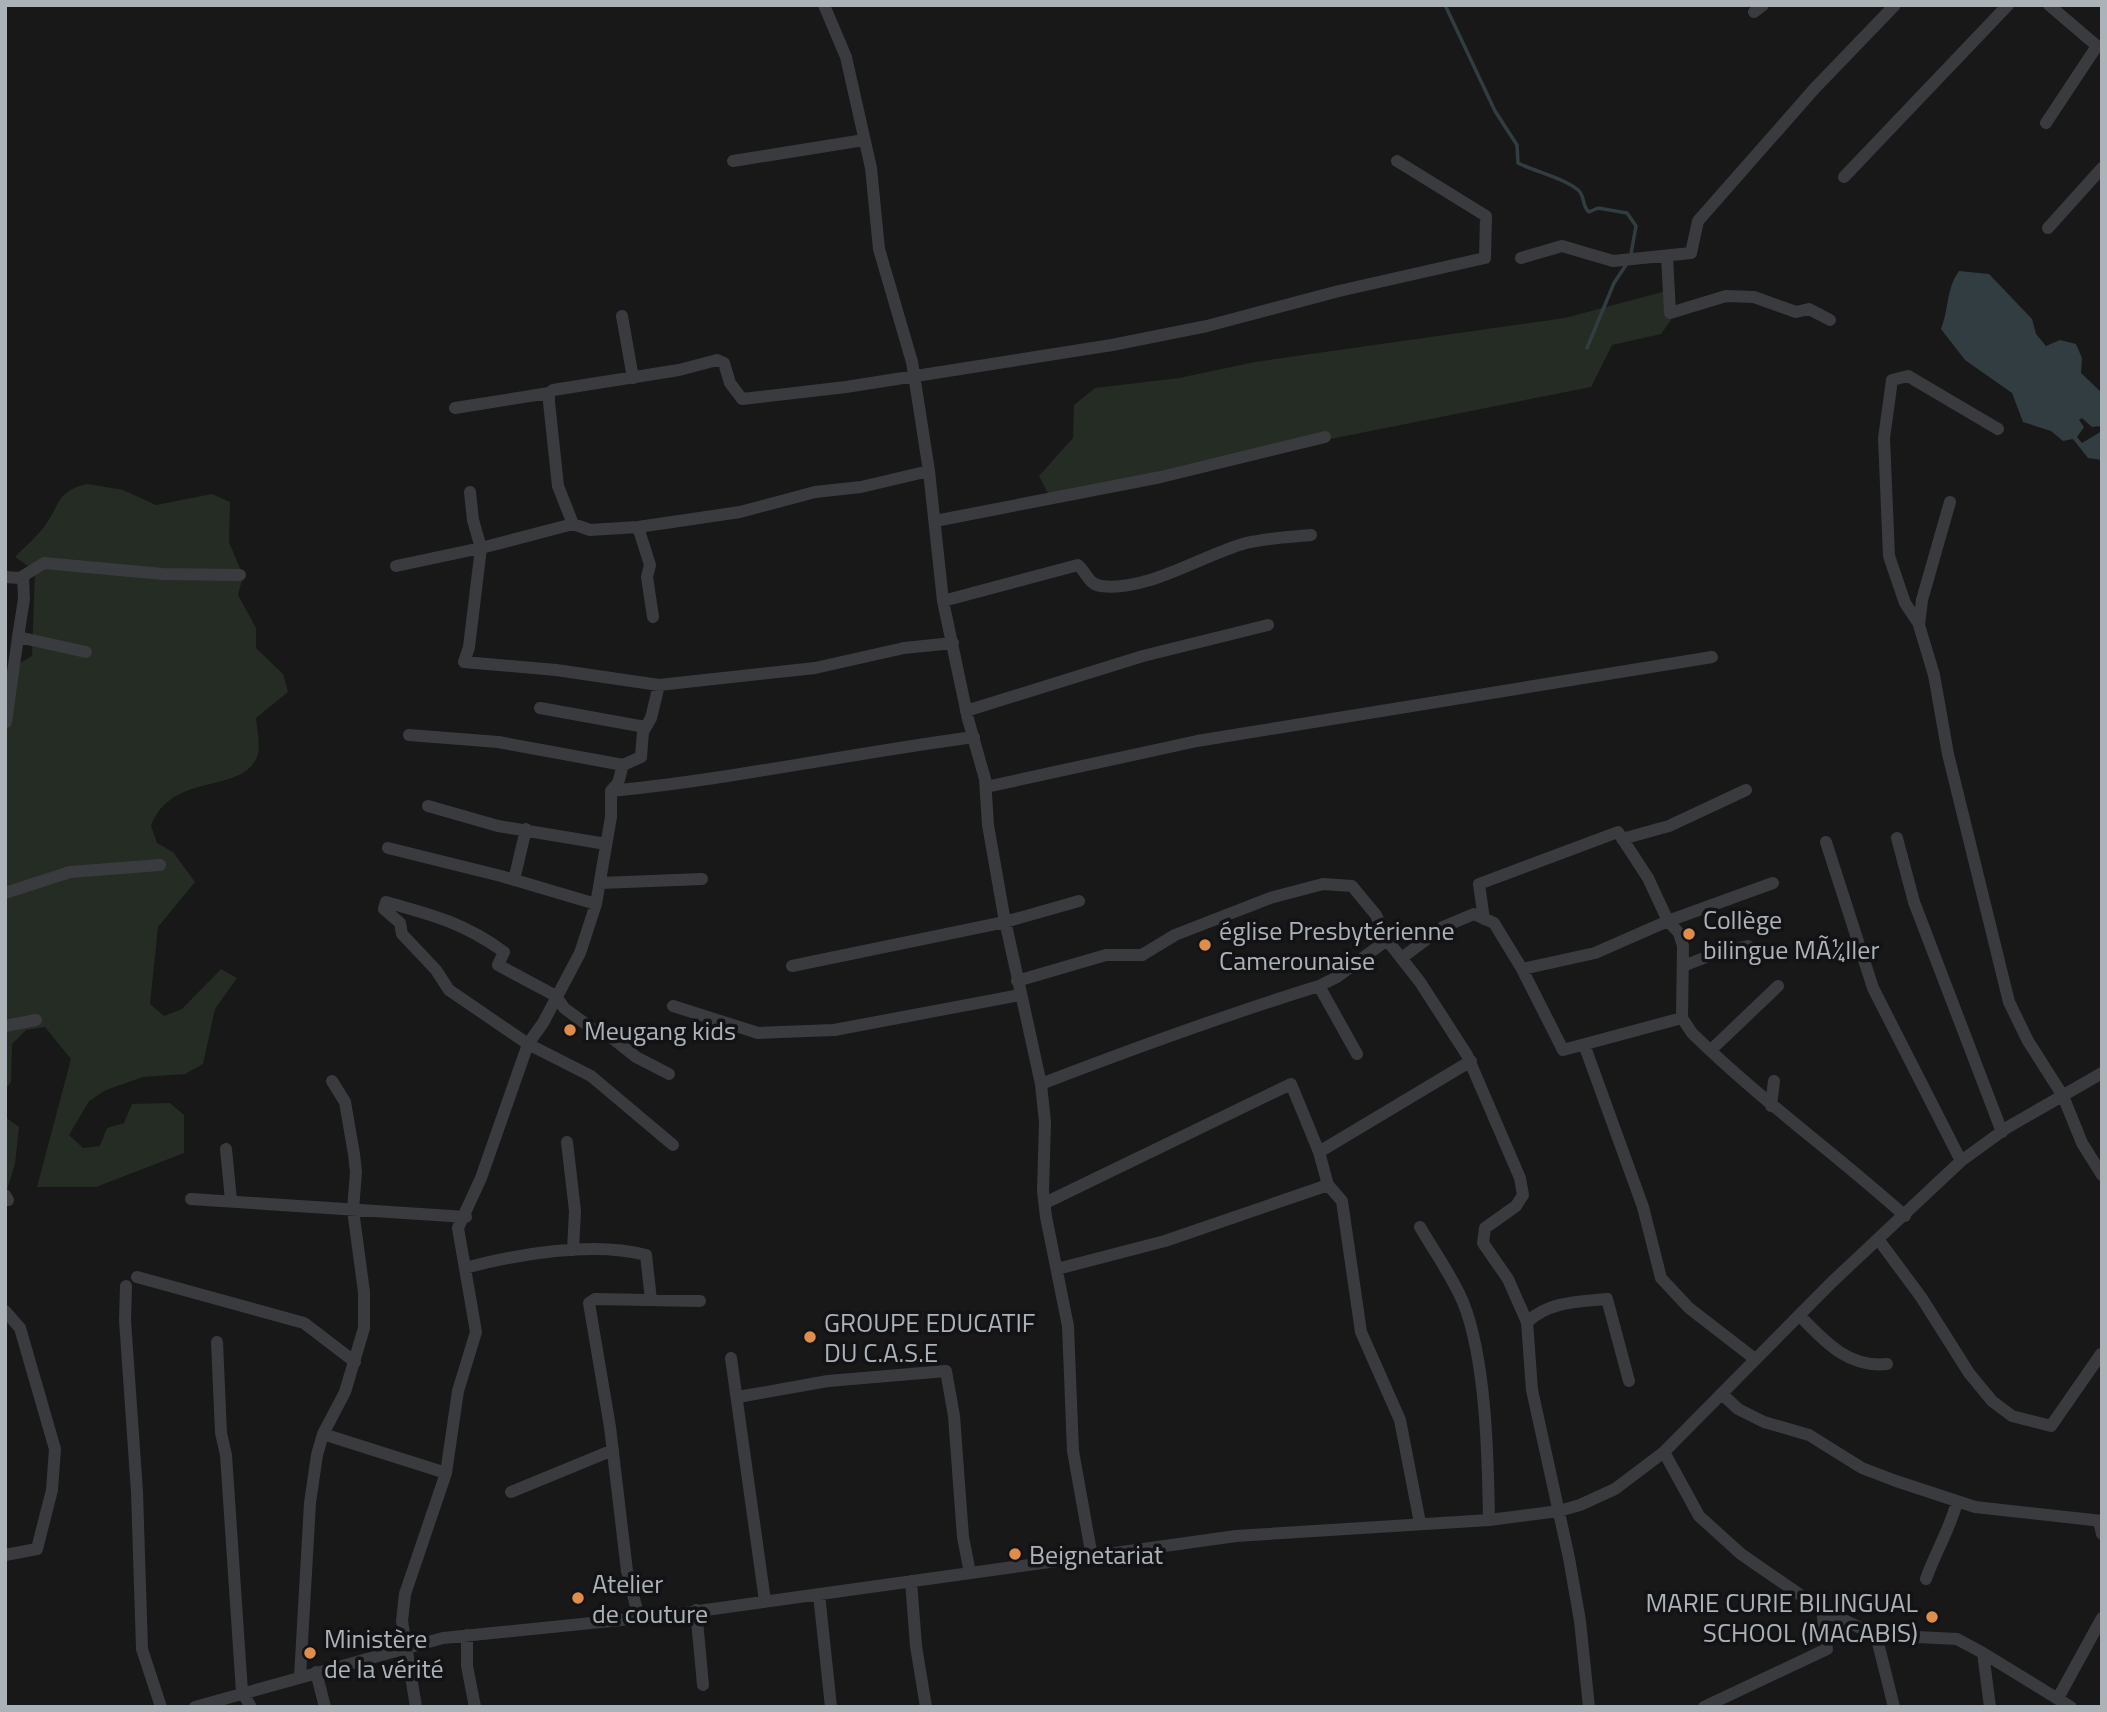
<svg xmlns="http://www.w3.org/2000/svg" width="2107" height="1712" font-family="'Titillium Web',sans-serif">
<style>
.green{fill:#252c24}
.water{fill:#323d41}
.lines{fill:none;stroke-linecap:round;stroke-linejoin:round}
.stream{stroke:#323d41;stroke-width:3.5}
.minor{stroke:#393b3e;stroke-width:12}
.poi-dot{fill:#df8d4b;stroke:#131315;stroke-width:2.5}
.labels{text-anchor:middle;dominant-baseline:central;stroke-width:7;stroke-linejoin:round;paint-order:stroke}
.poi-label{font-size:26px;fill:#abb2b8;stroke:#131315;text-anchor:start}
</style>
<rect width="100%" height="100%" fill="#181819"/>
<!-- green -->
<path class="green" d="M1666,291L1671,320L1661,334L1612,345L1591,387L1049,495L1039,476L1073,438L1074,405L1095,388L1179,378L1255,362L1565,318Z
M87,484L123,490L156,505L212,494L230,502L229,542L243,576L238,595L256,628V648L283,674L288,692L256,718C257,729 261,747 257,757C241,795 171,771 151,826L157,843L173,852L195,882L158,927L150,1004L164,1016L182,1009L221,969L237,978L215,1009L203,1064L185,1074L143,1077L106,1090L89,1101L69,1135L83,1148L100,1146L107,1128L124,1123L132,1104L170,1103L184,1115V1153L96,1187H37L71,1059L45,1027L26,1030L12,1044L11,1082L5,1090V672L32,656L35,571L15,557C25,546 38,536 46,524C61,503 57,491 87,484Z
M5,1117L19,1127L15,1164L5,1196Z"/>
<!-- water -->
<path class="water" d="M1959,271L1989,274L2032,319L2036,334L2046,346L2060,340L2076,344L2082,358L2081,373L2102,393V426L2092,427L2082,418L2079,420L2084,427L2077,437L2082,443L2102,431V460L2088,458L2073,439L2063,441L2051,431L2023,422L2012,393L1965,360L1941,329C1949,309 1946,289 1959,271Z"/>
<g class="lines">
<!-- stream -->
<path class="stream" d="M1445,5L1495,111L1517,145L1518,163C1533,171 1570,180 1580,192C1585,199 1582,206 1589,212L1598,208L1627,213L1636,226L1631,254
M1587,348L1614,283L1626,265"/>
<!-- minor -->
<path class="minor" d="M824,5L846,57L871,168L879,249L912,362L929,471L943,601L968,719L985,779L988,825L1004,916L1041,1084L1045,1122L1043,1191L1046,1217L1068,1326L1073,1451L1092,1557
M1754,12L1763,5
M2046,123L2097,46L2049,5
M733,161L864,140
M1844,177L2008,5
M2048,228L2102,168
M1667,256L1670,313L1726,296L1754,297L1796,312L1809,309L1830,320
M1521,258L1562,246L1613,261L1691,253L1698,221L1815,88L1895,5
M622,316L633,378
M455,408L549,393
M470,492L473,520L481,548L573,524L590,530L638,527L740,512L815,492L861,487L929,471
M1950,502L1922,600L1919,625L1934,675L1948,754L2009,1002L2028,1041L2063,1096L2082,1143L2102,1175
M935,521L1161,477L1325,437
M573,524L558,486L549,402V393L553,390L679,370L717,360L724,363L730,383L742,399L846,387L1112,345L1207,326L1339,291L1485,258L1486,216L1397,161
M638,527L650,565L647,577L653,617
M396,566L481,548L469,647L464,662L556,670L659,685L815,668L904,648L953,643
M23,576L24,599L18,637L86,652
M5,577L20,578L44,563L163,574L240,575
M943,601L1078,565C1086,572 1089,585 1101,586C1148,592 1202,555 1246,543C1267,538 1290,537 1311,535
M1919,624L1905,603L1889,556L1884,438L1892,380L1908,376L1998,429
M540,708L645,727
M966,711L1143,656L1268,625
M6,722L18,637
M409,735L498,742L623,765
M986,787L1197,741L1712,657
M611,791C733,779 853,753 974,737
M428,806L498,826L606,844
M1897,838L1914,902L2002,1132
M1622,839L1669,826L1746,790
M1826,842L1873,988L1961,1161
M388,848L501,876L596,904
M514,880L526,829
M600,883L702,879
M5,893L70,872L160,865
M1484,919L1479,884L1618,832L1648,878L1668,921L1773,883
M1403,957L1443,927L1474,914L1494,923L1522,969L1595,953L1668,921L1679,933L1683,946L1682,1018L1692,1033C1759,1099 1835,1153 1905,1216
M792,966L1005,922L1079,901
M1683,966L1717,953L1748,946
M1522,969L1563,1050L1682,1018
M1017,981L1106,955H1142L1175,935L1270,898L1323,884L1352,886L1376,915L1387,940L1420,982L1467,1055L1520,1178L1523,1195L1516,1206L1485,1228L1483,1243L1508,1279L1527,1322L1532,1390L1569,1558L1580,1621L1589,1707
M673,1006L758,1033L834,1030L1020,995
M5,1026L36,1020
M1585,1047L1643,1207L1661,1278L1689,1308L1755,1359
M1711,1050L1778,986
M1357,1054L1319,986L1337,977L1387,940
M669,1074L636,1057L606,1033L594,1030L564,1008L556,996L498,965L504,952C464,923 433,915 386,902L384,909L400,923L402,934L436,970L449,990L528,1044L591,1076L673,1145
M1041,1084C1132,1049 1225,1015 1319,986
M1771,1106L1774,1081
M567,1142L575,1211L573,1250
M226,1149L231,1200
M1328,1185L1319,1152L1471,1061
M5,1195L8,1200
M191,1199L466,1217
M1045,1203L1291,1084L1319,1152
M1420,1227C1434,1251 1452,1276 1463,1302C1486,1359 1488,1457 1489,1520
M1878,1239L1921,1297L1969,1373L1992,1401L2012,1416L2051,1426L2101,1354
M465,1268C518,1254 593,1241 646,1255L651,1300
M1057,1269L1165,1241L1328,1185L1342,1201L1361,1332L1400,1420L1420,1523
M137,1277L304,1323L355,1362
M126,1286L125,1320L137,1492L142,1649L161,1707
M5,1311L20,1328L55,1449L52,1490L37,1549L5,1555
M1799,1315C1824,1341 1848,1368 1887,1364
M1527,1322C1550,1301 1577,1302 1607,1299L1629,1381
M217,1342L221,1433L226,1455L242,1692L251,1707
M731,1358L765,1601
M1722,1394L1738,1409L1764,1422L1809,1435L1862,1468L1896,1481L1975,1507L2102,1521
M738,1397L828,1381L946,1371L954,1416L963,1537L970,1573
M323,1434L446,1473
M1664,1452L1699,1516L1741,1554L1822,1610L1876,1635L1957,1639L1983,1653L1990,1707
M511,1492L613,1450
M2099,1521L2102,1534
M1926,1579C1935,1553 1950,1529 1957,1502
M911,1581L916,1646L926,1707
M819,1594L831,1707
M696,1610L703,1685
M639,1618L627,1571L610,1427L589,1303L595,1299L700,1301
M467,1635V1666L475,1707
M1876,1635L1894,1707
M1983,1653L2071,1707
M316,1672L325,1707
M300,1677L310,1503L317,1455L323,1434L345,1392L364,1328V1292L353,1210L356,1172L354,1154L345,1102L332,1081
M2058,1698L2102,1618
M195,1707L443,1638L670,1615L1236,1536L1489,1520L1559,1511L1580,1505L1615,1489L1664,1452L1832,1282L1961,1161L2008,1127L2102,1073
M416,1707L402,1621L405,1594L446,1473L458,1391L476,1332L458,1228L481,1178L528,1044L543,1023L580,953L596,904L611,817V791L618,783L623,765L641,757L643,732L651,718L659,685
M1704,1707L1827,1649L1822,1610"/>
</g>
<!-- markers -->
<g class="poi-dot">
<circle cx="1689" cy="934" r="7"/>
<circle cx="1205" cy="945" r="7"/>
<circle cx="570" cy="1030" r="7"/>
<circle cx="810" cy="1337" r="7"/>
<circle cx="1015" cy="1554" r="7"/>
<circle cx="578" cy="1598" r="7"/>
<circle cx="1932" cy="1617" r="7"/>
<circle cx="310" cy="1653" r="7"/>
</g>
<g class="labels">
<!-- poi labels -->
<g class="poi-label">
<text x="1703" y="919">Collège<tspan x="1703" dy="30">bilingue MÃ¼ller</tspan></text>
<text x="1219" y="930">église Presbytérienne<tspan x="1219" dy="30">Camerounaise</tspan></text>
<text x="584" y="1030">Meugang kids</text>
<text x="824" y="1322">GROUPE EDUCATIF<tspan x="824" dy="30">DU C.A.S.E</tspan></text>
<text x="1029" y="1554">Beignetariat</text>
<text x="592" y="1583">Atelier<tspan x="592" dy="30">de couture</tspan></text>
<text x="1918" y="1602" text-anchor="end">MARIE CURIE BILINGUAL<tspan x="1918" dy="30">SCHOOL (MACABIS)</tspan></text>
<text x="324" y="1638">Ministère<tspan x="324" dy="30">de la vérité</tspan></text>
</g>
</g>
<!-- border -->
<rect width="2107" height="1712" fill="none" stroke="#abb2b8" stroke-width="14"/>
</svg>
